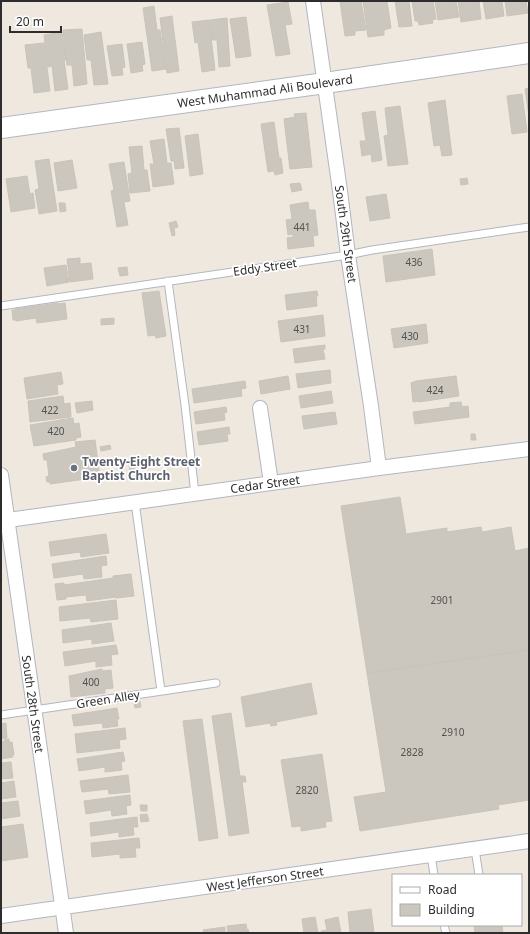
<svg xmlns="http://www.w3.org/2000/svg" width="530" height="934" font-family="'Noto Sans',sans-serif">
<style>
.building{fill:#cbc6be;stroke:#cbc3b8}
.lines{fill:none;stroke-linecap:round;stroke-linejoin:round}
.service-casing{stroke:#b3b6c1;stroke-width:9}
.minor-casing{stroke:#b3b6c1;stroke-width:16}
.secondary-casing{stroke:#b3b6c1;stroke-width:22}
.service{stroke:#fff;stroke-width:7}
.minor{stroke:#fff;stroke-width:14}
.secondary{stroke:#fff;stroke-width:20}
.worship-dot{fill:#6b7280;stroke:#fff;stroke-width:1.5}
.labels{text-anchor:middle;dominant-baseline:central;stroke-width:3.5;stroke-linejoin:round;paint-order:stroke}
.number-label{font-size:10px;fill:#545351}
.street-label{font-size:12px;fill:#2d2d2d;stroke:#fff}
.worship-label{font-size:12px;font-weight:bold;fill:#5b616d;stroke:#fff;text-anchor:start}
</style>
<rect width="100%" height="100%" fill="#efe8df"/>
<!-- building -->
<path class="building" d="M340,1H361L366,30L355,31V35L345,36Z
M363,1H387L391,28L384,30V35L368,37Z
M395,1H409L412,26L399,27Z
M412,1H433L436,19L432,20L433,23L419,25L418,21H415Z
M435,1H456L459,17L438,20Z
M458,1H479L481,19L461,22Z
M483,1H502L504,16L486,19Z
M505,1H526L528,13L507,16Z
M288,2L292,24L285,25L290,54L276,56L267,5Z
M154,6L157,30H160L166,69L152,71L143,8Z
M172,16L179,71L167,73L160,18Z
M246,17L251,56L236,58L230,19Z
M227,18L230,66L219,67L217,40H212L210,20Z
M209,20L215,70L202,72L198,42L195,43L192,22Z
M82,29L87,84L74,86L72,65H67L63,30Z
M62,32L66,60H64L68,89L55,91L52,66L48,67L44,35Z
M101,32L108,84L94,85L91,60H87L84,35Z
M142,42L145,64L142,65L143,71L131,73L127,44Z
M44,43L50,91L34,93L31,68H28L25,45Z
M122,44L125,67L122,68L123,75L112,76L107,46Z
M529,88V117L525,89Z
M522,94L527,132L512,134L507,96Z
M445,100L452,155L442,156L440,145L434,146L428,103Z
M400,106L408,164L388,166L384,136L388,135L385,108Z
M375,111L382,160L372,162L371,154L362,156L360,141H366L362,113Z
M306,113L312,167L290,169L284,119L295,117L294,114Z
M274,122L279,158H281L283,173L275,175L274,171L268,172L261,124Z
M179,128L184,168L175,169L174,161H171L166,129Z
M198,134L203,174L190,176L185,136Z
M164,139L167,163H171L174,184L153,187L150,164H154L150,141Z
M142,146L144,170H147L150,191L130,193L128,174L132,173L129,147Z
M49,159L57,211L39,214L35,190L39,189L35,161Z
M72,160L77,188L58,191L54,163Z
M124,162L130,201L124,202L128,225L117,227L111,191L114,190L109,164Z
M27,176L30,194L33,193L35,208L11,212L6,179Z
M467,178L468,184L461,185L460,179Z
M300,183L302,190L292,192L290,184Z
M386,194L390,218L370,221L366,197Z
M308,202L309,210H315L318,235L313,236L314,246L288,249L287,238L293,237V234L288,235L286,220L292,219L290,205Z
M59,203H65L66,211L60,212Z
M176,221L178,227L174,228L175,235L172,236L169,223Z
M432,249L435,275L386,282L383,256Z
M80,258V264L91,263L93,279L70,282L67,259Z
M66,265L69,282L47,286L44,268Z
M127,267L128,275L120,276L118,268Z
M159,291L166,336L156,338L155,335L148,336L142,293Z
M317,291L318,296H316L317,306L287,310L285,295Z
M58,303V304L65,303L67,319L37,323L36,318L16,321V320H13L12,310H15V309Z
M323,315L325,336L281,342L278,321Z
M114,318V324L101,325V319Z
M426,324L428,343L394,348L391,329Z
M325,345V349H323L325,359L295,363L293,349Z
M330,370L331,383L298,388L296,374Z
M61,372L63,384L57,385L58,394L27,399L24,378Z
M288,376L290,389L261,394L259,381Z
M456,376L459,396L419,402V401L413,402L411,383L416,381Z
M245,381L246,388L241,389L242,396L194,403L192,389Z
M331,391L333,403L301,408L299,396Z
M63,396L64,404L70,403L71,417L30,422L28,401Z
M92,401L93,410L77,413L75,403Z
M461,402L462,407L468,406L469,417L415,424L413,412L450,407V403Z
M226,407L227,412L224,413L225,420L196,424L194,412Z
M335,412L337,424L304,429L302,416Z
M73,418L74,424L79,423L81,437L76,438V440L34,446L30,425Z
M229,427L230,434H227L228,441L199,445L197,432Z
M471,434H475L476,440H471Z
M95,440L100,477L50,484V482H47L46,477L49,476L47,460H44L43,454L76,447L75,442Z
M110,445L111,449L101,451L100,447Z
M137,463L138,470L130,471L129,465Z
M400,497L406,534L447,528V532L481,527L482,532L511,527L515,551L529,548V650L367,673L341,506Z
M106,534L109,553L81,557L80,552L51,556L49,542Z
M106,556L107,565L101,566L102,577L84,579L83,574L54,578L52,564Z
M131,574L134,596L116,598V597L87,601L86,595L66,597V599L57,600L55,584L64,583V585L113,578V576Z
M116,600L118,619L91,622L90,618L60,621L59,607Z
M111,623L114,641L92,644V639L63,643L62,630Z
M116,645L118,654L111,655L112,665L96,667V661L65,666L63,652Z
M529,650V800L498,805L499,809L360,831L354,797L386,792L367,673Z
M102,669V671L111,670L113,688L105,689V693L71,697L69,676Z
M311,683L317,714L276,722L277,725L271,726L270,723L246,727L241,697Z
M140,701L141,707L135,708L134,702Z
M117,708L119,719H117L118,726L103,728L102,723L74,726L72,715Z
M231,713L240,776H245L246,782H242L249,833L229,836L212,716Z
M202,719L218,838L199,841L183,721Z
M6,723L7,738L1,739V724Z
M125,728L126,739L119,740L120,748L77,753L75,734Z
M9,739V742H12L14,755H12L13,757L1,759V742L5,741L4,740Z
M123,752L125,761L121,762L122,770L105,772V767L79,771L77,759Z
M322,754L332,821L325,822L326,827L301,831V826L292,827L281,760Z
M11,762L13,778L1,779V763Z
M128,775L130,792L109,794L108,789L82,792L80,781Z
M14,781L16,797L1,799V783Z
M130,795L131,805L126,806L127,814L112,816L111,810L86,814L84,801Z
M18,801L20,816L1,819V803Z
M140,805H147V811H141Z
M147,814L149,821L141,822L140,815Z
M137,817L138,827H133L134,835L119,837V832L91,836L90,823Z
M23,824L28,857L1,861V827Z
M139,838L140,848H135L136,857L120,858V854L92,857L91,843Z
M371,909L374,933H350L348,912Z
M315,917L318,933H304L302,919Z
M338,917L341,933H322L321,931L327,930L325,920Z
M246,924L247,930L248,929L249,933H226L228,932L227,926Z
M474,925H502L503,933H475Z
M225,927V933H204L203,930Z"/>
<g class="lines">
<!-- service casing -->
<g class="service-casing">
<path id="service" d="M168,281L185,405L195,494
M1,306L348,255L372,250L529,227
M135,502L161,691
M1,715L216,683
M475,849L479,875
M431,855L434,875
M444,925L446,933"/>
</g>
<!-- minor casing -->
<g class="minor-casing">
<path id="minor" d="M313,1L340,191L348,255L371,406L379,468
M260,408L271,483
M1,475L66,933
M1,521L379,468L529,449
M1,916L529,841"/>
</g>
<!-- secondary casing -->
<g class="secondary-casing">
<path id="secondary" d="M1,128L325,83L529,53"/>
</g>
<!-- service -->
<use href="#service" class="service"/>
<!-- minor -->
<use href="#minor" class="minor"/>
<!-- secondary -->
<use href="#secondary" class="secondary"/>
</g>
<!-- markers -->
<circle class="worship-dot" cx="74" cy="468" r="4"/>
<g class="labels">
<!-- number labels -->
<g class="number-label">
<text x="302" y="227">441</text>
<text x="414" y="262">436</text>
<text x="302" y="329">431</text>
<text x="410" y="336">430</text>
<text x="435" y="390">424</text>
<text x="50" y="410">422</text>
<text x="56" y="431">420</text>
<text x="442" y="600">2901</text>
<text x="91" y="682">400</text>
<text x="453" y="732">2910</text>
<text x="412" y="752">2828</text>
<text x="307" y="790">2820</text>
</g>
<!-- street labels -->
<g class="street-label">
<text transform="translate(265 91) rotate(-8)">West Muhammad Ali Boulevard</text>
<text transform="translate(346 234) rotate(82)">South 29th Street</text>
<text transform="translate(265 267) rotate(-8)">Eddy Street</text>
<text transform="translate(265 484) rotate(-8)">Cedar Street</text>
<text transform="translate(108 699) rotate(-9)">Green Alley</text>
<text transform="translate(33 704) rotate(82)">South 28th Street</text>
<text transform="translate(265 879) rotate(-8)">West Jefferson Street</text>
</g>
<!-- worship labels -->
<g class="worship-label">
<text x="82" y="461">Twenty-Eight Street<tspan x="82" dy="14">Baptist Church</tspan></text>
</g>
</g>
<!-- border -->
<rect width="530" height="934" fill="none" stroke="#2d2d2d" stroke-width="4"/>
<!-- legend -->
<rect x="392" y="874" width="130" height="52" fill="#ffffff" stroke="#ababab"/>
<rect x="400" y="887" width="20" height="6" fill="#ffffff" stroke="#ababab"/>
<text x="428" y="894" font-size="12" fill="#2d2d2d">Road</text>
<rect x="400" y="904" width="20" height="12" fill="#cbc6be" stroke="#ababab"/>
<text x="428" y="914" font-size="12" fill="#2d2d2d">Building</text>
<!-- scale -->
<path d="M10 26v6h51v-6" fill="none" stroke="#2d2d2d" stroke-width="2"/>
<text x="16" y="26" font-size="12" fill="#2d2d2d" stroke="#ffffff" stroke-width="3" paint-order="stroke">20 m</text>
</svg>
